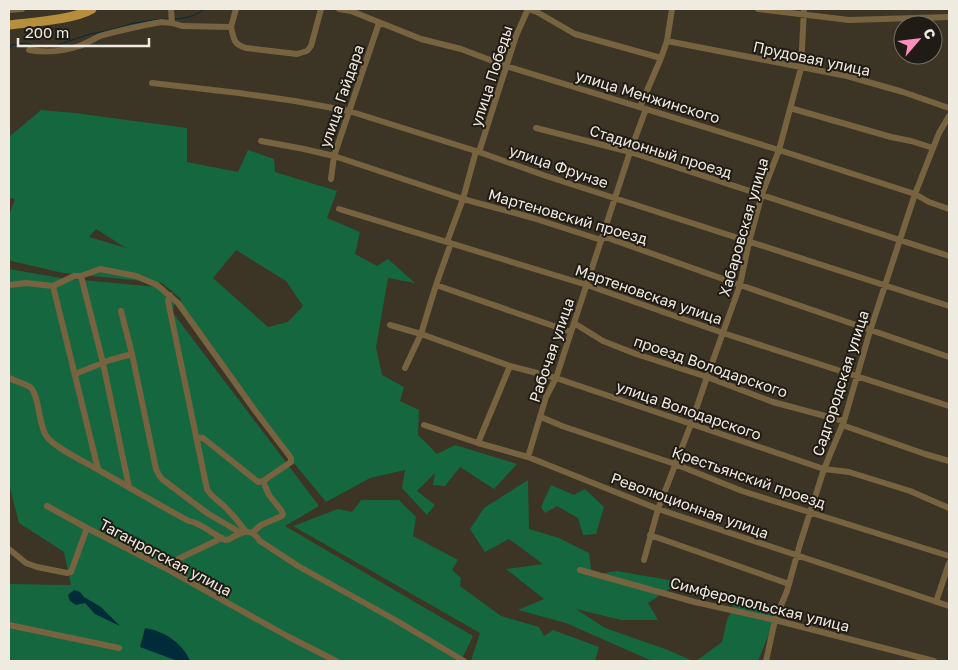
<svg xmlns="http://www.w3.org/2000/svg" width="958" height="670" font-family="'Golos Text',sans-serif">
<style>
.green{fill:#156740;fill-rule:evenodd}
.water{fill:#002b39}
.lines{fill:none;stroke-linecap:round;stroke-linejoin:round}
.stream{stroke:#002b39;stroke-width:1}
.minor{stroke:#77633f;stroke-width:6}
.major{stroke:#b78e3e;stroke-width:9}
.labels{text-anchor:middle;dominant-baseline:central;stroke-width:4;stroke-linejoin:round;paint-order:stroke}
.street-label{font-size:15px;fill:#f0ebe1;stroke:#201c15}
</style>
<rect width="100%" height="100%" fill="#3c3424"/>
<!-- green -->
<path class="green" d="M41,110L75,113L187,128V162L238,172L248,150L274,159L275,172L337,191L327,218L360,232L355,254L377,266L388,259L415,283L388,278L376,347L382,375L404,387L400,401L419,410L418,435L437,454L455,445L517,464L494,489L460,467L445,486L433,485L435,473L417,491L435,505L427,515L402,488L405,470L370,478L326,502L260,422L179,309L181,299L162,283L63,273L11,261L9,257V215L15,199L9,198V137ZM96,229L126,248L89,237ZM236,250L286,281L303,306L288,322L268,327L213,278Z
M9,269L61,278L158,287L175,300L173,313L319,506L285,526L473,636L461,661H9V584L71,585L64,552L19,523L9,484Z
M528,480L529,529L559,538L589,553L592,575L617,571L680,582L648,603L658,620H621L576,609L605,628L668,650L693,661H652L566,623L518,610L544,599L506,569L543,564L509,539L485,552L470,529L484,508Z
M551,485L574,495L585,489L604,507L596,534L583,535L578,518L557,506L545,513L541,507Z
M361,500H399L416,517L413,536L458,560L452,570L461,578L460,586L501,616L539,627L544,636L553,630L599,647L595,661H471L480,633L293,526L338,509L352,512Z
M737,598L777,614L758,661H696L722,642L727,620Z"/>
<!-- water -->
<path class="water" d="M74,590L80,592L84,597L101,607L120,626L95,614L85,603L76,605L70,601L68,595Z
M145,628C164,631 183,643 190,661L175,660L140,647Z"/>
<g class="lines">
<!-- stream -->
<path class="stream" d="M174,19C184,19 196,16 204,9
M48,48L90,34L111,30L134,23L162,19H170
M9,52L11,45L25,43L44,48"/>
<!-- minor -->
<path class="minor" d="M171,9L172,23
M339,9L351,11L421,39L461,49L506,66L779,150L915,194L929,202L949,209
M758,9L849,20L949,17
M9,10L22,9
M231,27L236,9
M667,41L847,76L903,92L949,108
M29,50C47,53 62,52 79,46C86,44 93,39 100,36C120,30 141,26 161,22L172,23L182,26L231,27C234,39 233,44 246,48L297,54L307,51L311,46L321,9
M152,83L239,93L295,101L349,111L479,152L546,176L949,306
M640,107L661,58L667,41L672,9
M790,108L891,137L911,141L933,148
M536,128L630,152L949,256
M261,141L304,149L334,156L463,199L533,218L601,240L604,238H608L740,285L949,357
M479,152L516,36L528,9L537,12L575,34L661,58
M331,179L334,156L379,23
M339,209L587,285L723,333L949,406
M447,242L463,199L476,151
M81,276L103,363L129,487
M9,285L26,283L53,286L74,276H81L100,269L136,276L157,285L178,303L256,412L291,458V462L263,481L258,482L203,438L196,437
M436,285L571,332
M53,286L98,469
M170,295L168,301L207,489C211,497 218,500 224,506C232,514 239,522 245,531
M121,311L132,354L156,469L159,475L162,479L207,513L241,533
M574,323L603,341L636,354L707,377L773,402L844,421
M390,325L421,334L510,366L556,378L824,469L849,472L910,491L949,508
M405,368L421,334L436,285L451,243
M75,374L110,360L132,354
M9,378C15,381 24,383 30,387C40,395 38,426 47,437C55,448 89,464 102,472C131,488 160,506 189,521C198,522 209,531 218,536C220,537 222,539 225,540C228,540 230,539 233,537C245,531 251,528 260,541L298,566L397,621L464,661
M541,417L562,426L675,464L742,491L949,556
M424,425L478,443L528,457L658,509L949,606
M842,425L925,454L949,461
M478,443L510,366
M528,457L546,397L556,378L630,152L646,109
M47,506L87,528
M252,533L261,525L282,516L283,514L281,510L269,495L263,481
M650,535L789,584
M9,549L26,563L37,567L67,573L71,572L87,528L165,568L287,636L336,661
M644,560L658,509L691,424L707,377L740,285L749,242L762,194L779,150L801,68L804,9
M165,568L176,560L222,538
M580,570L695,602L775,620L934,661
M936,602L949,563
M9,625L119,648
M766,661L775,620L787,591L800,544L824,469L844,421L870,331L915,194L939,133L949,116"/>
<!-- major -->
<path class="major" d="M9,25C32,22 73,20 92,9"/>
</g>
<g class="labels">
<!-- street labels -->
<g class="street-label">
<text transform="translate(812 58) rotate(12)">Прудовая улица</text>
<text transform="translate(491 76) rotate(-72)">улица Победы</text>
<text transform="translate(341 96) rotate(-71)">улица Гайдара</text>
<text transform="translate(648 96) rotate(17)">улица Менжинского</text>
<text transform="translate(661 151) rotate(17)">Стадионный проезд</text>
<text transform="translate(559 166) rotate(19)">улица Фрунзе</text>
<text transform="translate(568 216) rotate(16)">Мартеновский проезд</text>
<text transform="translate(743 227) rotate(-74)">Хабаровская улица</text>
<text transform="translate(649 294) rotate(19)">Мартеновская улица</text>
<text transform="translate(551 350) rotate(-71)">Рабочая улица</text>
<text transform="translate(711 366) rotate(19)">проезд Володарского</text>
<text transform="translate(840 383) rotate(-72)">Садгородская улица</text>
<text transform="translate(689 410) rotate(19)">улица Володарского</text>
<text transform="translate(749 477) rotate(19)">Крестьянский проезд</text>
<text transform="translate(690 505) rotate(20)">Революционная улица</text>
<text transform="translate(166 557) rotate(28)">Таганрогская улица</text>
<text transform="translate(760 604) rotate(14)">Симферопольская улица</text>
</g>
</g>
<!-- border -->
<rect width="958" height="670" fill="none" stroke="#f0ebe1" stroke-width="20"/>
<!-- north arrow -->
<g transform="translate(918 40) rotate(62)"><circle r="24" fill="#201c15" stroke="#736f67"/>
<path d="M0-4L9 19L0 12L-9 19Z" fill="#fe8ebd"/>
<text y="-8" font-size="14" font-weight="bold" text-anchor="middle" fill="#f0ebe1">С</text>
</g>
<!-- scale -->
<path d="M18 38v8h131v-8" fill="none" stroke="#f0ebe1" stroke-width="2.5"/>
<text x="25" y="38" font-size="15" fill="#f0ebe1" stroke="#201c15" stroke-width="4" paint-order="stroke">200 m</text>
</svg>
